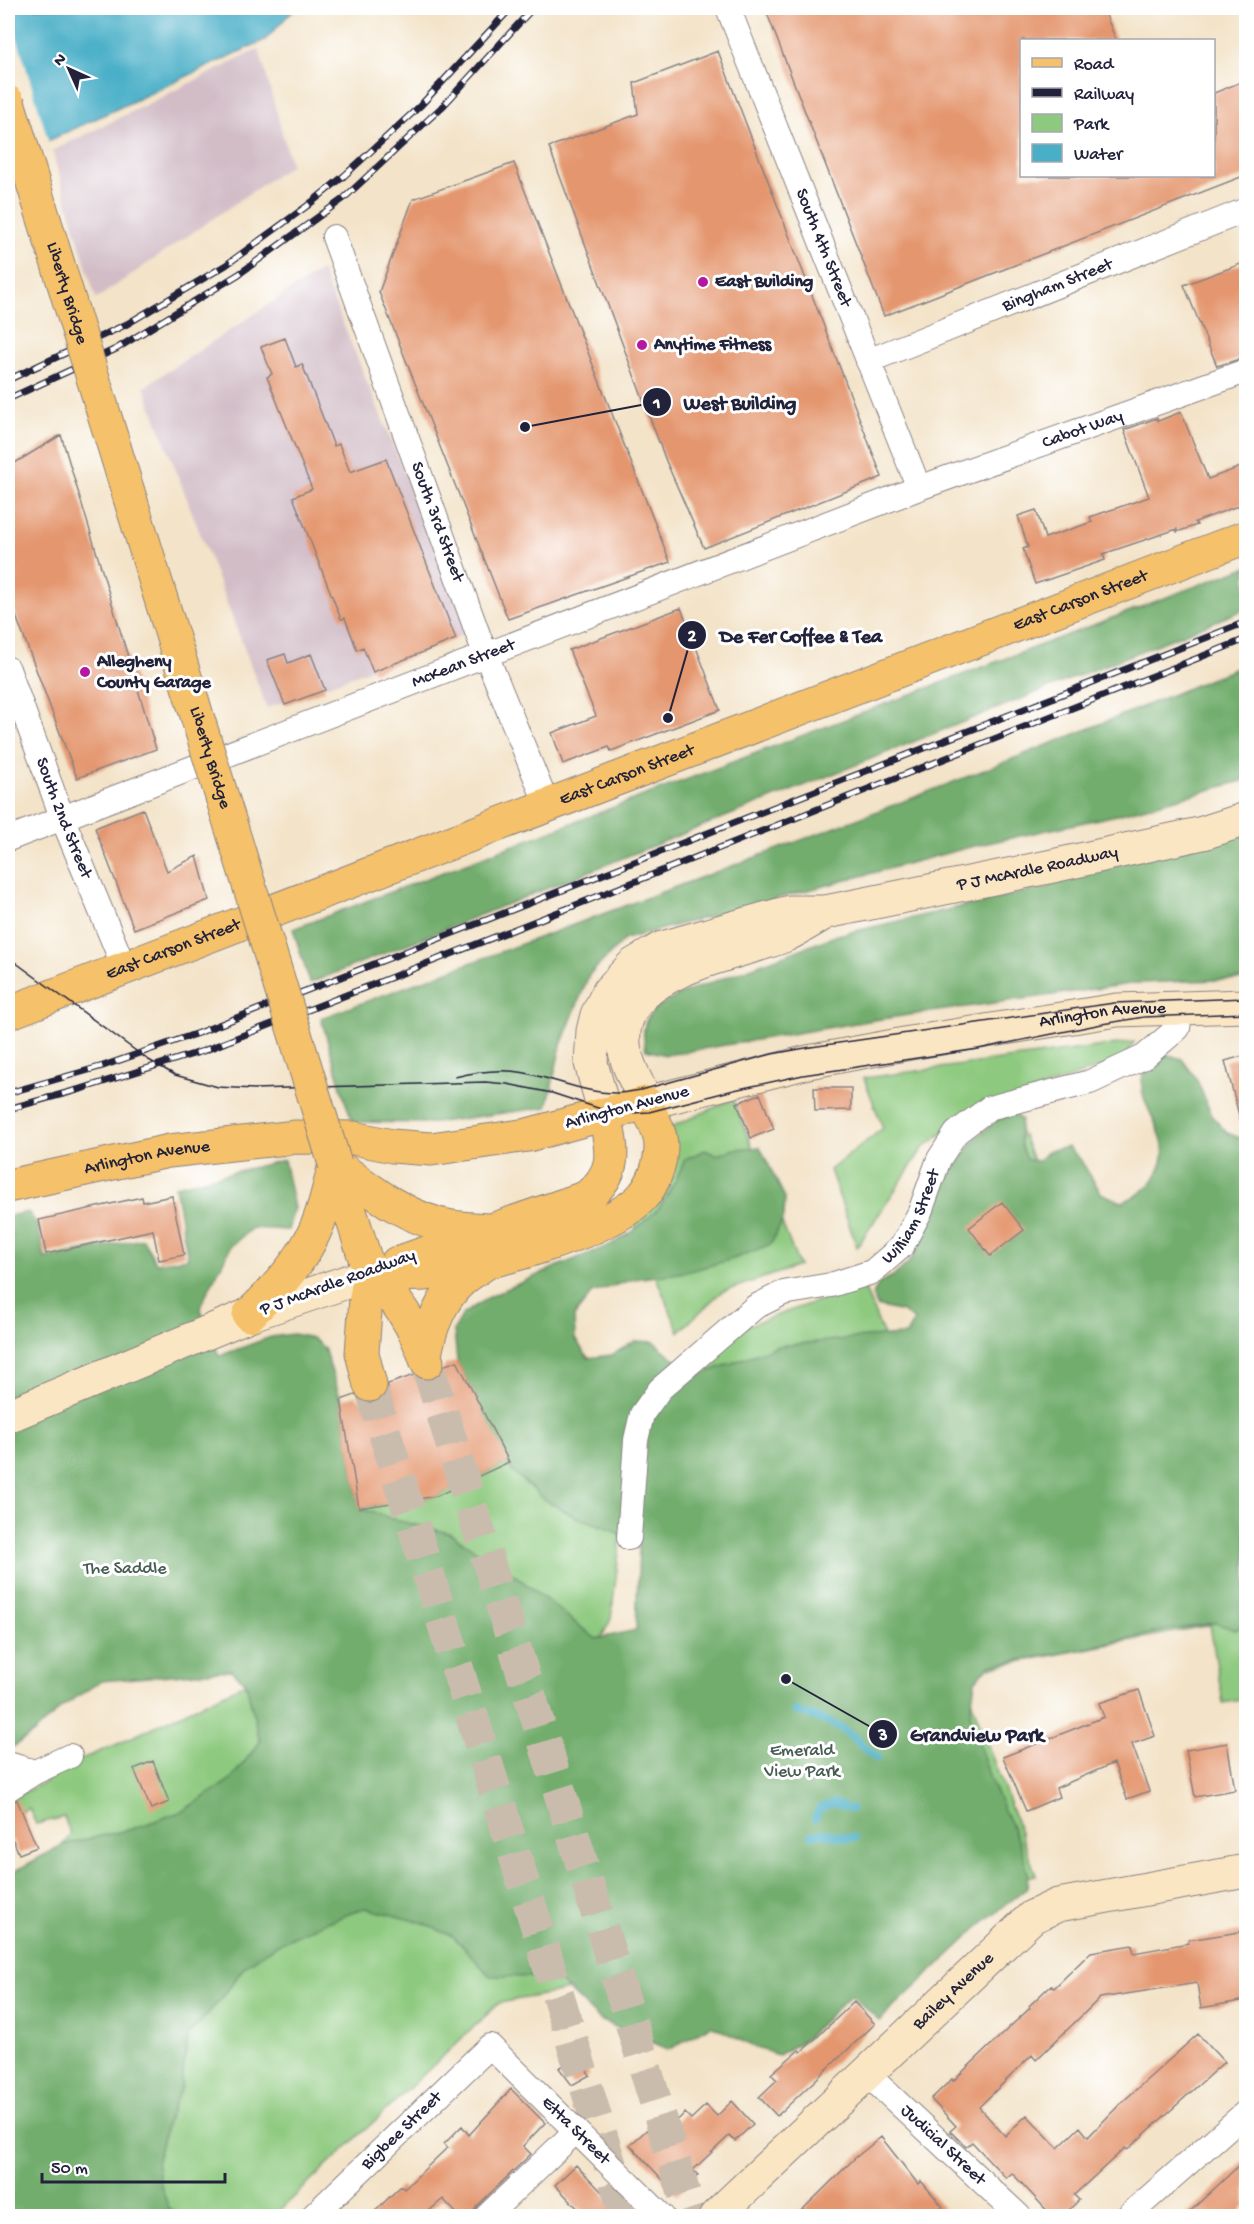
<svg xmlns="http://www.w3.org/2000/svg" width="1254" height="2224" font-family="'Gochi Hand',sans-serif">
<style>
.industrial{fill:#d2bdc7}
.green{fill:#8dc97e;stroke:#58765c;stroke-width:1.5;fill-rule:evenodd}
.forest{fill:#72ad6d;stroke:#4a6854;stroke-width:1.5}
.water{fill:#48afc7;stroke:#356881;stroke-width:1.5}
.pier{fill:#f3e3c8}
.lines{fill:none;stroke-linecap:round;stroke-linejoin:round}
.stream{stroke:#48afc7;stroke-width:8}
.building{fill:#e4966e}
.highway-tunnel{stroke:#c9bcac;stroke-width:33;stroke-dasharray:33 16;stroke-linecap:butt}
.street-casing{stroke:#8a8282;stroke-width:26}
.secondary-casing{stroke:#8a8282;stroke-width:35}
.primary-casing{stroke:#8a8282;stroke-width:35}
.highway-casing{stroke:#8a8282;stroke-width:35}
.street{stroke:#fff;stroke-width:24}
.secondary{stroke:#fbe6c4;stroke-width:33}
.primary{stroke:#f5c16b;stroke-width:33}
.highway{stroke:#f5c16b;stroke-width:33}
.tram{stroke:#22223b;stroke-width:1.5}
.rail-casing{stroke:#22223b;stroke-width:7}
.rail{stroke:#fff;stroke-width:4.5;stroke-dasharray:14;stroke-linecap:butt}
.highway-bridge-casing{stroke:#8a8282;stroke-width:35;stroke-linecap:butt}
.highway-bridge{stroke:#f5c16b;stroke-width:33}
.poi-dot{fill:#b5179e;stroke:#fff;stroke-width:2}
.labels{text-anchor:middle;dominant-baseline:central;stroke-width:6;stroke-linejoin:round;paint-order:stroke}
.street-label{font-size:18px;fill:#22223b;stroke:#fff}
.poi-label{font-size:18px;font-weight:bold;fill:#22223b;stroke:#fff;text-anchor:start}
.park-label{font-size:18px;fill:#475c52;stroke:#fff}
.leader{fill:none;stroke:#22223b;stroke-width:2}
.callout-dot{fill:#22223b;stroke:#fff;stroke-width:2}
.mark-label{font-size:18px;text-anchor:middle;font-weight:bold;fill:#fff}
.callout-label{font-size:20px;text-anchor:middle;font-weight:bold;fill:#22223b;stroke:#fff;stroke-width:6;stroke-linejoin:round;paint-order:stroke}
</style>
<rect width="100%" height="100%" fill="#fff"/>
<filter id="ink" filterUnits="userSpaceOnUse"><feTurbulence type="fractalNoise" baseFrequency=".0167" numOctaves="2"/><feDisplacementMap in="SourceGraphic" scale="12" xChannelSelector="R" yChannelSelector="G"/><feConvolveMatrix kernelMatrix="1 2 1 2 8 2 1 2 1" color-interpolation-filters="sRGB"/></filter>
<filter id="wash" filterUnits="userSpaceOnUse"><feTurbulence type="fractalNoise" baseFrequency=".008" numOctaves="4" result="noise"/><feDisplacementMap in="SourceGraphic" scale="24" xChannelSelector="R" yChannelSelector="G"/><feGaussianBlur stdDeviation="1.35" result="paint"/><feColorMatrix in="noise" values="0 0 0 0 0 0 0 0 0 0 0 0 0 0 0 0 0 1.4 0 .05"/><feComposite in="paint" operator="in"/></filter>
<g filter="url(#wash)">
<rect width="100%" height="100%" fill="#f3e3c8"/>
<!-- industrial -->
<path class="industrial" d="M259,49L291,165L96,299L52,151Z
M321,270L470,632L267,708L144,387Z"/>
<!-- green -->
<path class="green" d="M1134,1042L1123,1059L966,1116L923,1148L857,1247L830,1170L883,1128L864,1078Z
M733,1099L799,1266L721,1292L679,1332L627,1208L660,1132Z
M1023,1135L1075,1269L1246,1204V1699L1223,1703L1210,1625L961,1673L1036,1875L1018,1878L633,1978L499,2003L274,2216H8L73,1843L62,1845L71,1835L64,1817L36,1824L29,1808L8,1819V1800L47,1781L60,1768L120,1743L246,1683L247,1687L590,1683L804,1494L701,1359L732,1331L863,1285L942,1477L992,1457L905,1236L941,1179L1044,1435L998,1144ZM204,1797L241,1885L183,1811Z
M509,1462L512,1471L621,1534L611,1619L601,1638L596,1639L513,1574L399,1521L359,1508L437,1496Z"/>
<!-- forest -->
<path class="forest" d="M1246,567V609L310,983L293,929Z
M1246,664V780L1117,815L974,846L625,939L589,975L561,1045L547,1107L433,1123L353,1122L345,1101L321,1018C631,903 942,792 1246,664Z
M1246,832V979L1137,983L874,1020L666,1055L646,1050C637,1016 654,1008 681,994L838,935L1051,886L1050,879Z
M1161,1053L1182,1059L1196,1078L1212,1116L1227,1133L1246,1140V1625L1235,1630L1215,1623L1166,1630L1079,1650L990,1665L975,1681L970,1715L991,1782L1019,1842L1028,1872L1027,1888L986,1920L879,2021L851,1995L804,2040L779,2055L756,2048L711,2025L673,2048L667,2049L600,2020L558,1980L533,1977L490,1976L454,1937L424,1923L365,1908L322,1924L274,1946L244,1967L223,1997L188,2036L181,2087L167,2122L157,2160L161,2186L169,2209L181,2216H8V1875L62,1845L132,1829L183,1811L231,1779L260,1742L246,1683L231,1670L101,1681L62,1707L34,1733L8,1750V1216L28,1212L37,1224L45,1258L143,1239L156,1263L188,1258L175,1186L284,1160L294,1208L288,1230L252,1228L231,1246L200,1307L219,1356L271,1337L293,1334L312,1338L324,1348L341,1400L359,1508L399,1521L449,1533L513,1574L596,1639L636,1630L639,1546L611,1529L573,1516L545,1500L512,1471L457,1361L454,1330L463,1314L489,1297L558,1266L610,1245L632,1232L659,1208L675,1182L685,1159L705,1150L716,1155L735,1149L760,1147L785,1198L784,1217L771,1244L733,1259L686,1272L634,1279L592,1293L574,1316L575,1339L588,1358L612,1355L635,1341L654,1342L677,1361L686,1380L778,1346L866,1337L906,1335L914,1320L903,1312L877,1306L873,1295L879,1283L895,1275L910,1261L923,1241L945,1182L976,1138L996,1120L1015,1114L1021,1120C1019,1136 1019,1146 1027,1160L1038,1161L1048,1151L1068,1147L1080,1159L1101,1193L1122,1202C1140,1195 1151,1187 1159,1170C1178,1132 1129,1105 1145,1069C1147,1063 1156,1057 1161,1053Z"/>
<!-- water -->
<path class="water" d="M8,8H295L265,40L11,158Z"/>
<!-- pier -->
<path class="pier" d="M8,8L49,143L8,165Z"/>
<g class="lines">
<!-- stream -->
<path class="stream" d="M795,1711C813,1716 833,1722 848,1733C859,1741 866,1751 877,1758
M850,1809H851
M815,1818L820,1808L835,1803L843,1806
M812,1835C826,1829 839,1839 854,1838"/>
</g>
<g id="blocks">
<!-- building -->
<path class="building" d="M765,8H1103L1116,40H1022V176H1214V93L1246,80V175L884,316Z
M718,51L882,477L704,548L666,461L549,147L638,114L634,83Z
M514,163L670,562L508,619L379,292L413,199Z
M1246,262V357L1217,366L1184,285Z
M285,338L296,367L302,364L334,446L339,444L350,472L386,459L456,639L373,672L363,647L357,650L345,618L341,619L293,497L312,489L267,377L272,374L261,347Z
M1181,412L1208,479L1246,465V503L1195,522L1197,525L1177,532V529L1103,554L1105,560L1035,584L1023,549L1028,547L1018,516L1036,510L1045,538L1092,522L1090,517L1149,497L1124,430L1157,418L1158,421Z
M61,435L156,749L77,778L8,595V467Z
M681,608L720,710L611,751L609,747L563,764L552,733L596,716L569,650Z
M285,654L288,663L311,654L325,690L285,705L267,660Z
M143,809L167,871L197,856L209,900L134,929L95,828Z
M1246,1055V1118L1240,1119L1225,1061Z
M814,1088H851V1110L815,1111Z
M760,1094L774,1129L751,1138L737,1103Z
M172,1196L184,1255L159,1260L153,1230L46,1254L39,1220L142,1197L143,1202Z
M1002,1202L1024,1230L990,1256L969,1228Z
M457,1361L509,1462L437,1496L359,1508L341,1400L355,1395L364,1403H375L383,1398L388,1391V1384L414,1375L423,1380H433L441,1374L445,1365Z
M1139,1690L1155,1736L1132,1744L1149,1791L1127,1799L1114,1763L1056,1788L1059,1797L1026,1811L1003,1757L1104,1717L1099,1703Z
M1227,1743L1235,1790L1195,1797L1186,1750Z
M153,1761L169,1802L151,1809L134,1769Z
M17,1800L37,1847L19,1854L13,1840L8,1842V1803Z
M1246,1931V2000L1201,2008L1197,1983L1100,1998L1036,2060L1032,2055L979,2107L1005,2136L1027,2115L1058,2148L1080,2127L1088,2137L1120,2104L1198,2034L1224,2062L1127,2150L1125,2148L1074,2195L1079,2200L1062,2217H1053L1012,2173L1006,2178L972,2142L966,2147L950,2131L956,2126L931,2099L952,2079L953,2081L1015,2022L1030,2008L1029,2006L1051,1985L1054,1988L1091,1952L1132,1945L1134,1953L1189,1943L1188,1940Z
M854,2002L875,2024L777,2116L759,2097L777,2080L771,2074L799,2050L801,2052Z
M578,2057L590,2075L572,2085L559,2068Z
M511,2089L545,2123L523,2146L531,2154L477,2206L471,2217H460L443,2199L422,2217H369L401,2186L404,2189L447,2148L444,2144L462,2126L469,2135Z
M732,2101L753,2124L735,2141L729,2136L693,2170L698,2175L677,2195L630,2145L650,2127L660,2137L685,2113L691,2119L706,2105L717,2116Z
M881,2137L918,2184L921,2181L943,2207L931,2217H795L855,2158Z
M1246,2159V2206L1235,2217H1184Z
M576,2165L626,2217H586L555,2185Z"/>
</g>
</g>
<g filter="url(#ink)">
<use href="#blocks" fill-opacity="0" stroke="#8a8282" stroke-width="1.5"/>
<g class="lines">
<!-- highway-tunnel -->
<path class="highway-tunnel" d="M428,1367L691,2216
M370,1385L626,2216"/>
<!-- street casing -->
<g class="street-casing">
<g id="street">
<path id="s1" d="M728,8L919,488"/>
<path id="s2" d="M334,237L480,640L547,805"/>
<path id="s3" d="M868,361L1246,210"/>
<path id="s4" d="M8,669L62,817L124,967"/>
<path id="s5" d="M8,839L919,488L1246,371"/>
<path id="s6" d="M629,1538L636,1440L642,1414L660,1389L755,1307L783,1293L831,1285L872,1272L902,1246L920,1212L939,1159L956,1133L989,1108L1090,1082L1144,1057L1178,1028L1181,1007"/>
<path d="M8,1764L35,1772"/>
<path d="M8,1789L35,1772L70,1756"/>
<path id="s7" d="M867,2074L1019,2216"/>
<path id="s8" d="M313,2216L490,2046L662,2216"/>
<path d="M487,2216L576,2131"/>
<path d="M1128,2216L1246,2112"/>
</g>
</g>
<!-- secondary casing -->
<g class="secondary-casing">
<g id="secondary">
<path id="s9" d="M826,912C813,920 800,928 786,935C737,956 617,969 624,1044C625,1064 639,1085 646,1103L808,1062L910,1043L1117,1010L1246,1006"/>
<path id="s10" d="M605,1114L591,1063L593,1031L597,1015L609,991L633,965L662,948L739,926L790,912H826L1048,867L1203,833L1246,819"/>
<path d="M8,1416L249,1315L370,1274"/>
<path id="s11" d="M716,2216L1032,1917L1058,1905L1246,1871"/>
</g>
</g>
<!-- primary casing -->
<g class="primary-casing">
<g id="primary">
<path id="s12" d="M8,1013L1246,537"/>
<path id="s13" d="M8,1186L169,1151L296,1137L354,1138L392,1146L431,1149L528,1135L646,1103C651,1116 661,1132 661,1146C661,1163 654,1184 642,1197C609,1233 475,1269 425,1274C407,1275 388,1274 370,1274"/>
<path d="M397,1263L587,1197C619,1171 612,1150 605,1114"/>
</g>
</g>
<!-- highway casing -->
<g class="highway-casing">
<path id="highway" d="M335,1164L370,1274L366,1298L362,1353L370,1385
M335,1164C370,1190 408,1220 452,1227C464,1229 477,1229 489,1230
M370,1274C398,1298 415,1327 427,1362
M249,1315C272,1293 296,1268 311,1239C323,1216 329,1189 335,1164
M425,1356C429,1329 441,1298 463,1279C470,1273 479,1268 487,1262"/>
</g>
<!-- street -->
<use href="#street" class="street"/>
<!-- secondary -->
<use href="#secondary" class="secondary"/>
<!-- primary -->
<use href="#primary" class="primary"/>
<!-- highway -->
<use href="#highway" class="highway"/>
<!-- tram -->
<path class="tram" d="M8,957L147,1059L175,1075L218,1087L254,1089L485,1082L507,1084L552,1093L604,1110L631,1113L649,1112L734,1090L803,1075L978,1049L1102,1024L1144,1017L1246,1013
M455,1077C475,1072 498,1069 519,1072C552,1077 584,1094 618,1093C625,1093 633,1091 641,1090L772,1054L811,1047L1114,1003L1246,998"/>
<!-- rail casing -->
<g class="rail-casing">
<path id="rail" d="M8,380L127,324L226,265L307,206L344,176L420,106L511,8
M8,399L116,349L239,274L343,199L444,105L533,8
M8,1093L103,1066L198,1033L1246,622
M8,1109L81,1089L203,1051L566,909L1246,639"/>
</g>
<!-- rail -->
<use href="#rail" class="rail"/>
<!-- highway-bridge casing -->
<g class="highway-bridge-casing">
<g id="highway-bridge">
<path id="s14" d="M8,102L335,1164"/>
</g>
</g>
<!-- highway-bridge -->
<use href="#highway-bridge" class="highway-bridge"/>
</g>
</g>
<!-- markers -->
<g class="poi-dot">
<circle cx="703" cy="282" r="6"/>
<circle cx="642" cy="345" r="6"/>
<circle cx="85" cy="672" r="6"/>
</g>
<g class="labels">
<!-- street labels -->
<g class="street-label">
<text stroke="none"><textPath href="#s1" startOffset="258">South 4th Street</textPath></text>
<text stroke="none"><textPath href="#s3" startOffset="204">Bingham Street</textPath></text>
<text stroke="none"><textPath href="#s14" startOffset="200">Liberty Bridge</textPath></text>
<text stroke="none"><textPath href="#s5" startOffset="1150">Cabot Way</textPath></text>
<text stroke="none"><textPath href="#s2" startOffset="303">South 3rd Street</textPath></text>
<text stroke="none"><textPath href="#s12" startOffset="1149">East Carson Street</textPath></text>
<text stroke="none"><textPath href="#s5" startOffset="488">McKean Street</textPath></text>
<text stroke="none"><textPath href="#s14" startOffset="686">Liberty Bridge</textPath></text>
<text stroke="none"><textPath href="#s12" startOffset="663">East Carson Street</textPath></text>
<text stroke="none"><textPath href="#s4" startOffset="159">South 2nd Street</textPath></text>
<text stroke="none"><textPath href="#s10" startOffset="582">P J McArdle Roadway</textPath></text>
<text stroke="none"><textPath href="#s12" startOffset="177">East Carson Street</textPath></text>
<text stroke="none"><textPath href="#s9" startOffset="786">Arlington Avenue</textPath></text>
<text transform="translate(627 1108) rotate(-15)">Arlington Avenue</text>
<text stroke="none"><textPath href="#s13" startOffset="142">Arlington Avenue</textPath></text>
<text stroke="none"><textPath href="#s6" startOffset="474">William Street</textPath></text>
<text transform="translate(338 1283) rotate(-20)">P J McArdle Roadway</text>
<text stroke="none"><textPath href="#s11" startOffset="327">Bailey Avenue</textPath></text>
<text stroke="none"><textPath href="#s8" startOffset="123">Bigbee Street</textPath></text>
<text stroke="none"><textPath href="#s8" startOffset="366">Etta Street</textPath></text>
<text stroke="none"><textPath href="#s7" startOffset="104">Judicial Street</textPath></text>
</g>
<!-- poi labels -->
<g class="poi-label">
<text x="715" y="282">East Building</text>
<text x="654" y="345">Anytime Fitness</text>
<text x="97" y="662">Allegheny<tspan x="97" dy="21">County Garage</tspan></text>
</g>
<!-- park labels -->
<g class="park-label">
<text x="125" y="1569">The Saddle</text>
<text x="802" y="1751">Emerald<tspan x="802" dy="21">View Park</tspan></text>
</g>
</g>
<!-- callouts -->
<path class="leader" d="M525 427L657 402M668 718L692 635M786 1679L883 1734"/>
<g class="callout-dot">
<circle cx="525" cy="427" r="6"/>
<circle cx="668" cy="718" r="6"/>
<circle cx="786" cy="1679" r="6"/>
<circle cx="657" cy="402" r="15"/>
<circle cx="692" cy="635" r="15"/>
<circle cx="883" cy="1734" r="15"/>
</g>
<g class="mark-label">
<text x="657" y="408">1</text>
<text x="692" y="641">2</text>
<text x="883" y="1740">3</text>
</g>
<g class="callout-label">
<text x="740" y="409">West Building</text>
<text x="801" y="642">De Fer Coffee &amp; Tea</text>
<text x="977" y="1741">Grandview Park</text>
</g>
<!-- margin -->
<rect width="1254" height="2224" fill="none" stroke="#fff" stroke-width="30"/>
<!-- legend -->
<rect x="1020" y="39" width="195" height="138" fill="#ffffff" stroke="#a7a7b1" stroke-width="1.5"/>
<rect x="1032" y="58" width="30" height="9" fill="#f5c16b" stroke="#a7a7b1" stroke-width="1.5"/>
<text x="1074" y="69" font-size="18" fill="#22223b">Road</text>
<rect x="1032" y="88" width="30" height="9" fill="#22223b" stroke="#a7a7b1" stroke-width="1.5"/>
<text x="1074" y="99" font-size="18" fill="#22223b">Railway</text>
<rect x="1032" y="114" width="30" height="18" fill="#8dc97e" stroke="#a7a7b1" stroke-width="1.5"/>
<text x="1074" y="129" font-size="18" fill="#22223b">Park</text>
<rect x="1032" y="144" width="30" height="18" fill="#48afc7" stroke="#a7a7b1" stroke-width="1.5"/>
<text x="1074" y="159" font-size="18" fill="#22223b">Water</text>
<!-- north arrow -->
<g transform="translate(69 69) rotate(315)" stroke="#ffffff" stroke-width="4.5" paint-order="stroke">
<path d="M0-4.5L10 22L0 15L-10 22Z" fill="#22223b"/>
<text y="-9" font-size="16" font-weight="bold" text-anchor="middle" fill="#22223b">N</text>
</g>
<!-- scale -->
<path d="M42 2173v9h183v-9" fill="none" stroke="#22223b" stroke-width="3"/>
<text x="51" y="2173" font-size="18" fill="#22223b" stroke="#ffffff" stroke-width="4.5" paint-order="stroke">50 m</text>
</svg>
